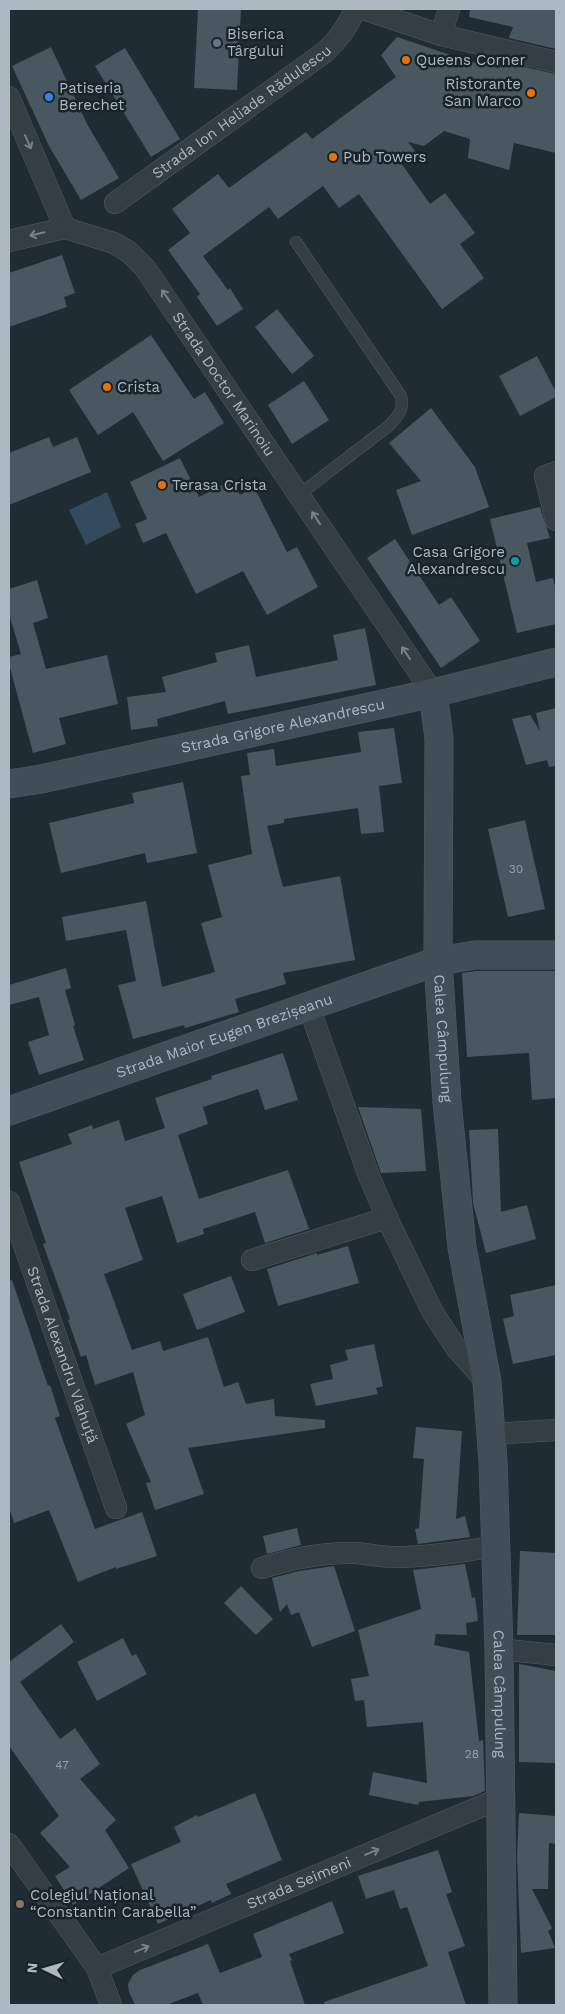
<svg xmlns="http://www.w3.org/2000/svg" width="565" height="2014" font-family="'Work Sans',sans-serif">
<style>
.water{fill:#334b5c}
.building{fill:#485760}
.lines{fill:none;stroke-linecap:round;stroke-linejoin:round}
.lane-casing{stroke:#505c63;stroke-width:12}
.street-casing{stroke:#505c63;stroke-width:22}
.secondary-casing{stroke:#505c63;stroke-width:29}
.lane{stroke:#333e45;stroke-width:11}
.street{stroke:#333e45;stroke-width:21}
.secondary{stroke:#414e58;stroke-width:28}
.oneway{stroke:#76828a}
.worship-dot{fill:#6b7280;stroke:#18232a;stroke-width:2}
.food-dot{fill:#e8710a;stroke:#18232a;stroke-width:2}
.shop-dot{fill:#3f7fe0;stroke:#18232a;stroke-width:2}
.culture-dot{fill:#0f9aa8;stroke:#18232a;stroke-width:2}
.education-dot{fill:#8d6e63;stroke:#18232a;stroke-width:2}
.labels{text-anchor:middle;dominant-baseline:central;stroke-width:5;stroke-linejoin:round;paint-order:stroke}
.number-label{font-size:12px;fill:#94a0aa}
.poi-label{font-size:15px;fill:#adb9c2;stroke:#18232a;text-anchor:start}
.street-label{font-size:15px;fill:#adb9c2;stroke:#18232a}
</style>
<rect width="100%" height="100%" fill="#202c34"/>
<!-- water -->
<path class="water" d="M107,492L121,527L86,545L69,510Z"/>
<!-- building -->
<path class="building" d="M198,9H241L237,90L194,88Z
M470,9H556V49L509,38L513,27L469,17Z
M397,37L465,60L499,68L502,62L556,74V153L514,143L509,170L468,158L470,139L444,131L424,146L408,142L416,152L401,163L430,204L445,193L475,233L460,244L484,278L442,309L359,194L339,208L323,186L278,219L269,207L203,256L228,290L230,288L243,309L217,326L197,297L200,294L168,250L190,233L172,209L218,174L229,188L306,132L312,139L396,77L381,55Z
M51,47L87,124L119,178L81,200L49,146L12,66Z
M125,48L180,139L151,157L95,66Z
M62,255L75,293L64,297L67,307L9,327V273Z
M277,309L314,356L292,374L255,327Z
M151,335L194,399L205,392L224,423L163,461L133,412L98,435L69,390Z
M537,356L556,392V397L520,416L499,376Z
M304,381L329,420L292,444L268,405Z
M431,408L475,467L489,507L412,535L396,490L421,481L389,443Z
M49,437L53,447L77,437L91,472L9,505V453Z
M180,458L199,497L232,480L240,495L254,487L287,552L297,547L318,587L267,615L243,571L196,594L166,533L143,543L135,524L147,519L130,482Z
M540,507L550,538L527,543L536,582L553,578L556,590V624L517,633L490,519Z
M395,539L439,605L451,597L480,641L441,668L367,558Z
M37,580L48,618L33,623L46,669L107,655L118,704L59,718L66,744L33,753L9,664V657L21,654L9,614V589Z
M365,628L376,685L228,714L225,701L157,719L158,726L131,730L127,697L166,692L162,677L217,662L215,653L249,645L256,677L338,660L333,635Z
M556,708V766L549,767L547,760L526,765L512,719L530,715L540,731L536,713Z
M394,728L402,783L379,786L384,832L361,834L358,808L284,819V823L267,826L283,887L340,876L355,960L283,973L286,984L235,999L239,1012L185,1028L184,1025L133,1039L118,985L136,981L126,930L66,941L62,917L146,901L162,987L215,972L201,923L222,917L208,865L252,854L241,776L250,775L247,753L274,749L276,766L361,752L358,732Z
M183,782L197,853L147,863L145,853L61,873L49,823L134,803L132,793Z
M525,820L545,909L508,917L488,829Z
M66,968L71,988L65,990L75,1025L73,1026L84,1060L39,1075L28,1042L49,1035L39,997L9,1005V985Z
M476,971H556V1098L532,1100L529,1053L467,1057L462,973Z
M283,1053L298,1100L265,1110L258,1089L203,1107L208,1124L178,1135L199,1199L288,1170L309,1229L265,1243L255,1212L203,1229L204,1234L177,1243L162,1196L125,1208L143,1260L104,1274L132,1350L160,1341L163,1351L208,1337L224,1387L238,1382L246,1404L274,1399L275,1416L325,1420V1428L188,1448L204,1494L155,1510L146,1483L151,1482L126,1424L145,1415L133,1372L95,1385L86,1355L81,1357L68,1320L70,1319L43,1244L46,1243L19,1162L72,1144L68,1134L92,1125L93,1129L119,1120L125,1141L165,1128L155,1098L212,1079L211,1076Z
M358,1107L421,1109L426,1171L381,1173Z
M498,1129L501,1212L527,1205L536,1239L486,1253L473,1203L469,1130Z
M348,1246L359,1283L278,1306L267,1269L317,1253V1255Z
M231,1276L245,1312L197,1330L183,1294Z
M12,1280L48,1386L50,1385L60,1416L55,1418L95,1529L142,1512L157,1556L116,1569V1567L78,1582L49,1510L14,1523L9,1507V1281Z
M556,1285V1355L513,1364L503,1319L514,1316L510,1295Z
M374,1344L383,1386L376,1388L378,1394L316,1406L310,1384L333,1379L330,1365L348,1360L345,1350Z
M416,1427L462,1431L456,1519L465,1516L470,1537L418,1544L415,1529L419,1528L424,1459L413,1458Z
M297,1528L301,1545L267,1554L263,1536Z
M520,1551L556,1553V1635H517Z
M465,1564L472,1598L475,1597L478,1621L466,1623L467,1635L436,1634L434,1645L469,1652L479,1741L483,1740L485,1791L473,1796L419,1802L418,1805L369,1795L373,1772L427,1783L423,1722L367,1727L364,1700L355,1701L351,1679L369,1676L358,1630L421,1609L413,1570Z
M334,1566L355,1631L312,1647L299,1612L291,1615L287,1604L280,1612L272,1578L299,1571Z
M241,1586L273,1619L256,1635L224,1603Z
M61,1624L74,1642L20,1682L60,1739L75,1728L100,1764L80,1779L116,1820L105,1830L129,1868L73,1905L55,1876L70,1867L40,1833L59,1816L9,1746V1662Z
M123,1638L132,1656L136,1654L147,1674L97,1701L77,1662Z
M519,1664L556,1671V1763L519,1762Z
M255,1793L282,1860L226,1884L231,1894L212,1903L211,1900L158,1924L131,1864L181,1842L174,1827L197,1815L198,1817Z
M519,1813L556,1816V1844L549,1843L548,1889H532L552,1928L548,1931L555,1948L521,1953L517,1857Z
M438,1850L452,1892L446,1894L465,1946L448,1952L466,2005H325L324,2002L428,1966L407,1907L400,1909L394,1890L366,1899L358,1876Z
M332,1901L344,1933L289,1954L292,1960L290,1961L305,2005H203L198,1993L166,2005H135L129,1992L128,1984L133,1975L140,1970L208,1944L220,1973L262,1957L253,1934Z"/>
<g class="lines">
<!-- lane casing -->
<g class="lane-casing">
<path id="lane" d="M296,242L401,396C404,411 399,414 390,425L300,494"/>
</g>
<!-- street casing -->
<g class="street-casing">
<g id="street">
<path d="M363,9L441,35L556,62"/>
<path d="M441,35L449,9"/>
<path d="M9,97L65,228"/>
<path id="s1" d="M115,203L325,52C339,39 348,27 355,9"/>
<path id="s2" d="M9,241L65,228L114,243L129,252L145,268L433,693"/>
<path d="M556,472L545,476L556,520"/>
<path d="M309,1007L369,1176L387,1218L432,1311L456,1348L487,1382"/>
<path id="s3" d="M9,1202L116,1508"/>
<path d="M252,1260L387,1218"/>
<path d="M491,1434L556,1430"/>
<path d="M262,1568C293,1558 323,1552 356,1553C369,1554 381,1557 394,1557C428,1557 463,1552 496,1546"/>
<path d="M499,1649L556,1655"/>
<path d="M9,1844L97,1968L111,2005"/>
<path id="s4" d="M97,1968L501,1798"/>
</g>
</g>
<!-- secondary casing -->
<g class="secondary-casing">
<g id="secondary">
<path id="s5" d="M433,693L439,738L438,961L447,1102L462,1247L487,1382L493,1461L499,1649L503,2005"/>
<path id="s6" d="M9,784L41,779L433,693L556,662"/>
<path id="s7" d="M9,1111L438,961L475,955H556"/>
</g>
</g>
<!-- lane -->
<use href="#lane" class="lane"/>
<!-- street -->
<use href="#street" class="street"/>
<!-- secondary -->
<use href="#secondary" class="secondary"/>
</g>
<!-- one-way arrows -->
<defs><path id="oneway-shaft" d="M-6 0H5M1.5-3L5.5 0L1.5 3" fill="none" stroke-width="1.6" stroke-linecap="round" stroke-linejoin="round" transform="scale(1.25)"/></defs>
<g class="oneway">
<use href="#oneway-shaft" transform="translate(28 142) rotate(66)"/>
<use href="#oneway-shaft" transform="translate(37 234) rotate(166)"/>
<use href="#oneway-shaft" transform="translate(166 296) rotate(-125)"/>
<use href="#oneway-shaft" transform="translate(316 518) rotate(-124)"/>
<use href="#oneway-shaft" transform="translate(406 653) rotate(-124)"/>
<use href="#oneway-shaft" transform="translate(372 1852) rotate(-23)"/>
<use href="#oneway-shaft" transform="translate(142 1949) rotate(-23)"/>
</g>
<!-- markers -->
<circle class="worship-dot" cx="217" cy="43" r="5"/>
<g class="food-dot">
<circle cx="406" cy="60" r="5"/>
<circle cx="531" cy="93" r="5"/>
<circle cx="333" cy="157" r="5"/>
<circle cx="107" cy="387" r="5"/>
<circle cx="162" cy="485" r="5"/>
</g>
<circle class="shop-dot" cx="49" cy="97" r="5"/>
<circle class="culture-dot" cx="515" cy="561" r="5"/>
<circle class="education-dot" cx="20" cy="1904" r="5"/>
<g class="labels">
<!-- number labels -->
<g class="number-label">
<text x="516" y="869">30</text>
<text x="472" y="1754">28</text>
<text x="62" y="1765">47</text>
</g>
<!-- poi labels -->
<g class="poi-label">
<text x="227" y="34">Biserica<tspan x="227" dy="17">Târgului</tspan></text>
<text x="416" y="60">Queens Corner</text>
<text x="521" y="84" text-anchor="end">Ristorante<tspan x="521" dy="17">San Marco</tspan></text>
<text x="59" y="88">Patiseria<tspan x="59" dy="17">Berechet</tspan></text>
<text x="343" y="157">Pub Towers</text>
<text x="117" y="387">Crista</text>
<text x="172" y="485">Terasa Crista</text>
<text x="505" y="552" text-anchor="end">Casa Grigore<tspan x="505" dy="17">Alexandrescu</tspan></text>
<text x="30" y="1895">Colegiul Național<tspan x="30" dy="17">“Constantin Carabella”</tspan></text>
</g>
<!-- street labels -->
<g class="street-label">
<text stroke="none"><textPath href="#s1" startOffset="156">Strada Ion Heliade Rădulescu</textPath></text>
<text stroke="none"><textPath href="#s2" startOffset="289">Strada Doctor Marinoiu</textPath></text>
<text stroke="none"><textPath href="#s6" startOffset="280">Strada Grigore Alexandrescu</textPath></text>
<text stroke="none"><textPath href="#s7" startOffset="228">Strada Maior Eugen Brezișeanu</textPath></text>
<text stroke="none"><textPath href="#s5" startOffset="346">Calea Câmpulung</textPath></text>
<text stroke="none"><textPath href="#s3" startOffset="162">Strada Alexandru Vlahuță</textPath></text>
<text stroke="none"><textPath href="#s5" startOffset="1005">Calea Câmpulung</textPath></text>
<text stroke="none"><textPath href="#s4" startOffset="219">Strada Seimeni</textPath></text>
</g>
</g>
<!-- border -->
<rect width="565" height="2014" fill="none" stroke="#adb9c2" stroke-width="20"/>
<!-- north arrow -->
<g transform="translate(45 1969) rotate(275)" stroke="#18232a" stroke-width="4" paint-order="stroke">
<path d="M0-4L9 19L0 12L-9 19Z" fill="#adb9c2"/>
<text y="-8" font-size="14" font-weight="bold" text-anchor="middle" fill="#adb9c2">N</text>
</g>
</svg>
